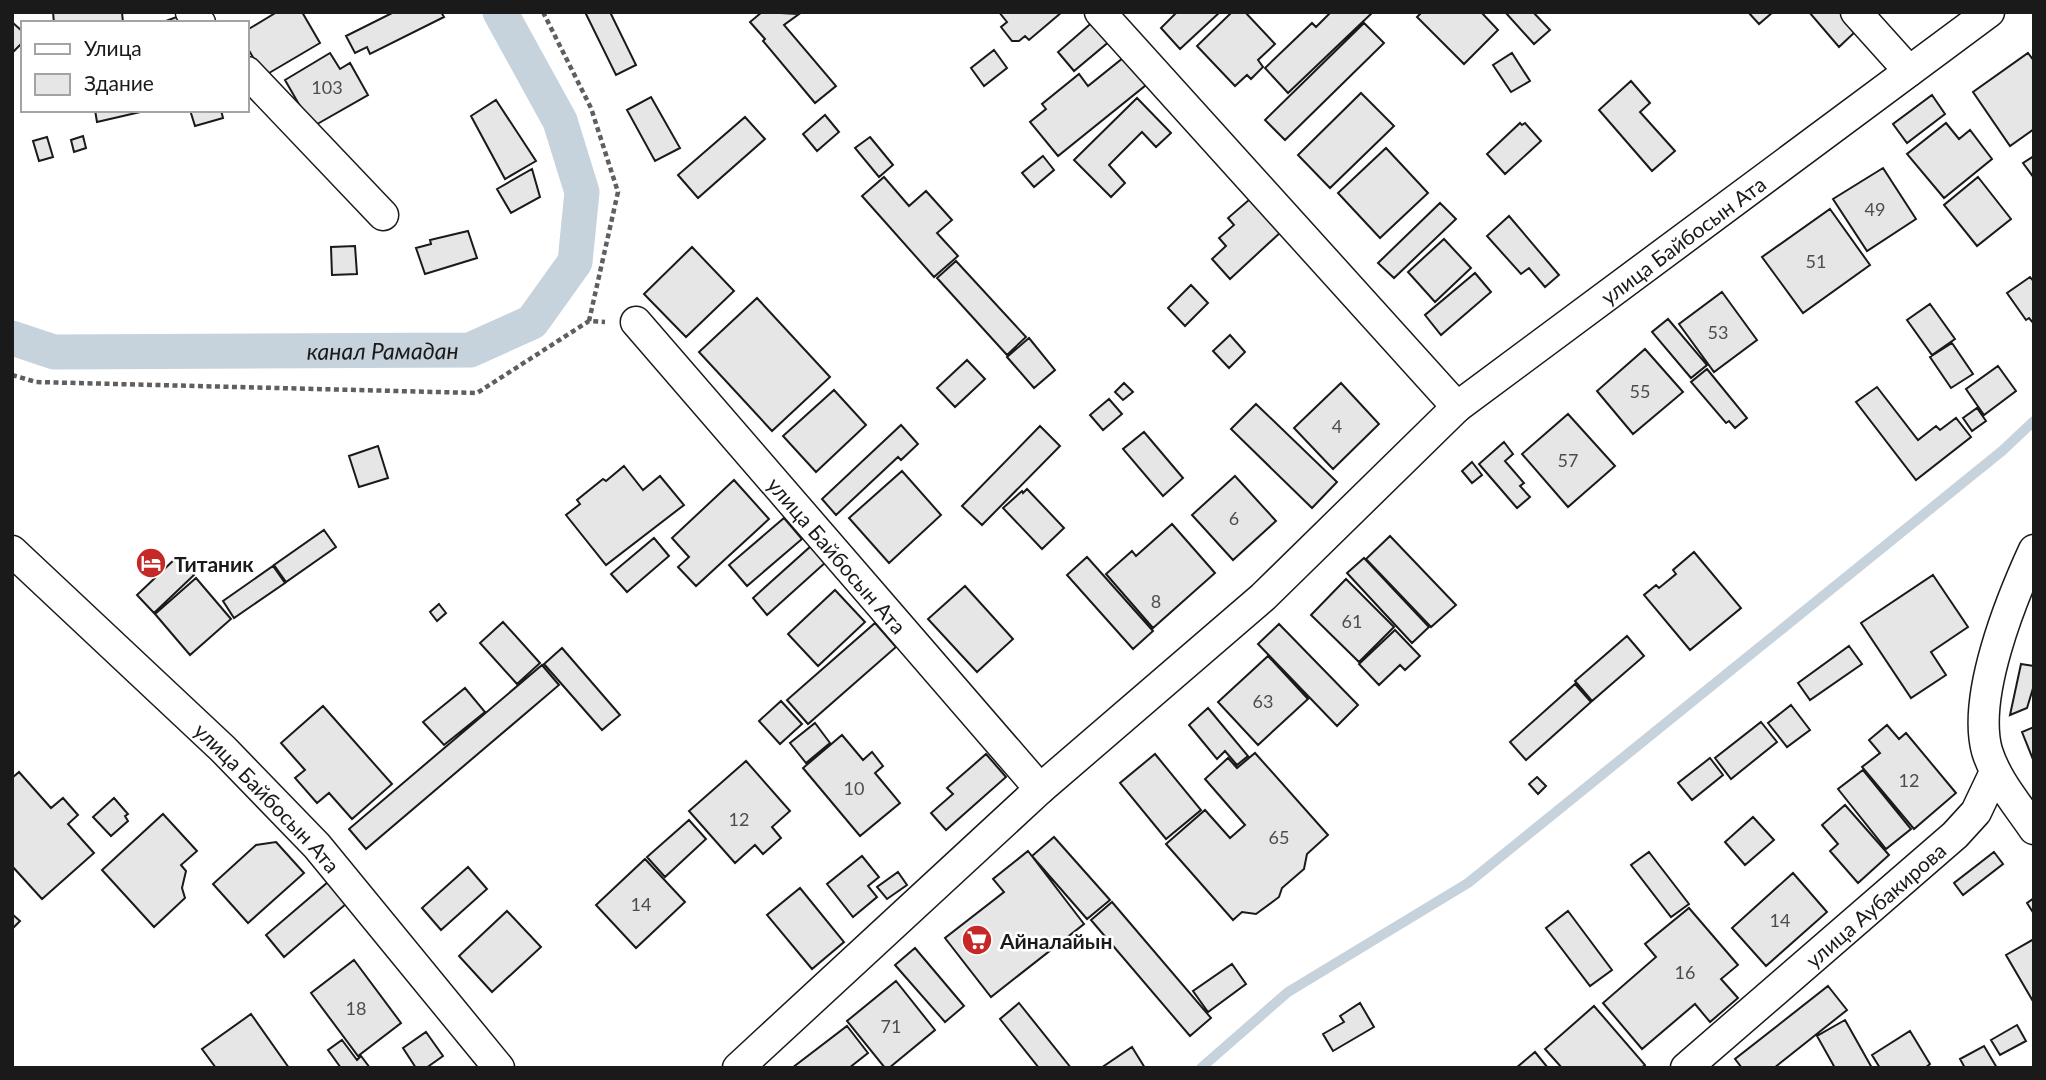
<svg xmlns="http://www.w3.org/2000/svg" width="2046" height="1080" font-family="Lato,sans-serif">
<style>
.lines{fill:none;stroke-linecap:round;stroke-linejoin:round}
.stream{stroke:#c6d2dc;stroke-width:10}
.canal{stroke:#c6d2dc;stroke-width:35}
.building{fill:#e6e6e6;stroke:#1a1a1a;stroke-width:2}
.minor-casing{stroke:#1a1a1a;stroke-width:33}
.path{stroke:#5f5f5f;stroke-width:4.5;stroke-dasharray:5 3.5;stroke-linecap:butt}
.minor{stroke:#fff;stroke-width:30}
.labels{text-anchor:middle;dominant-baseline:central;stroke-width:5;stroke-linejoin:round;paint-order:stroke}
.number-label{font-size:18px;fill:#4d4d4d}
.street-label{font-size:21px;fill:#1a1a1a;stroke:#fff}
.poi-label{font-size:21px;font-weight:bold;fill:#1a1a1a;stroke:#fff;text-anchor:start}
.water-label{font-size:23px;font-style:italic;fill:#1a1a1a;stroke:#fff}
</style>
<rect width="100%" height="100%" fill="#fff"/>
<g class="lines">
<!-- stream -->
<path class="stream" d="M1201,1068L1288,992L1468,883L2002,451L2034,421"/>
<!-- canal -->
<path class="canal" id="s1" d="M12,338L54,352L470,350L532,322L575,262L582,192L560,121L500,12"/>
</g>
<!-- building -->
<path class="building" d="M53,12H122L123,23H54Z
M277,12H302L320,43L264,76L247,47V30Z
M394,12H441L444,17L370,54L367,47L355,53L346,36Z
M585,12H610L636,65L616,75Z
M762,12L799,14L784,25L836,86L815,103L763,41L765,39L750,22Z
M999,12H1062L1029,40L1025,36L1019,41H1012L1001,27L1007,22Z
M1177,12H1220L1180,49L1161,28Z
M1232,12H1245L1275,44L1258,60L1263,67L1251,79L1247,75L1235,86L1197,46Z
M1331,12H1373L1288,93L1265,68L1312,23L1316,27Z
M1422,12H1481L1498,30L1464,64L1417,17Z
M1505,12H1533L1550,30L1534,44Z
M1748,12H1773L1759,24Z
M1809,12H1840L1856,31L1839,47Z
M185,14L188,23H163V22Z
M1095,20L1111,40L1074,71L1058,52Z
M12,22L23,32V42L12,53Z
M1364,23L1384,43L1285,140L1265,120Z
M994,50L1007,68L984,86L971,68Z
M330,53L340,69L350,63L368,95L312,127L285,80Z
M1512,53L1530,81L1511,92L1493,65Z
M2028,53L2034,61V129L2010,146L1973,92Z
M1128,54L1151,81L1058,156L1030,122L1046,109L1042,104L1079,74L1088,86Z
M1631,81L1650,103L1640,112L1675,151L1652,171L1599,110Z
M1361,93L1394,126L1330,188L1298,155Z
M1932,95L1945,114L1907,143L1893,124Z
M651,97L680,148L655,161L627,110Z
M1137,98L1171,133L1156,147L1142,132L1109,165L1125,183L1111,197L1074,160Z
M496,100L536,161L505,179L471,116Z
M95,110H149L97,122Z
M190,110H221L223,118L195,126Z
M825,115L839,132L817,151L803,134Z
M745,117L765,139L698,198L678,175Z
M1520,123L1522,125L1525,123L1541,141L1505,174L1487,154Z
M1946,123L1959,139L1970,130L1992,159L1944,198L1907,154Z
M83,136L86,148L74,152L71,140Z
M47,137L53,157L39,161L33,141Z
M870,137L893,165L879,177L855,148Z
M1386,148L1428,193L1380,238L1338,193Z
M1043,156L1054,170L1034,187L1022,173Z
M2034,156V178L2023,163Z
M1883,168L1916,219L1867,251L1833,199Z
M532,169L540,197L511,213L497,189Z
M884,177L909,206L926,191L952,220L937,233L958,256L934,277L862,196Z
M1978,177L2011,219L1977,246L1944,205Z
M1250,199L1283,230L1230,279L1212,259L1226,246L1219,238L1234,225L1228,218Z
M1440,203L1456,219L1394,278L1378,263Z
M1830,209L1870,265L1803,313L1762,257Z
M1509,216L1559,275L1545,287L1529,268L1521,274L1487,236Z
M468,231L477,258L425,274L416,248L431,244L430,240Z
M1444,239L1471,268L1435,302L1408,272Z
M355,246L357,274L332,275L331,247Z
M692,247L734,291L686,337L644,294Z
M956,261L1026,337L1007,355L937,278Z
M1475,273L1491,292L1441,335L1425,315Z
M2030,277L2034,282V324L2029,318L2026,320L2007,293Z
M1191,285L1208,303L1185,326L1168,308Z
M1722,292L1757,340L1714,372L1679,324Z
M757,298L830,377L772,431L699,352Z
M1930,304L1955,339L1932,355L1907,320Z
M1668,319L1707,365L1691,378L1652,332Z
M1230,335L1245,352L1229,368L1213,351Z
M1029,338L1055,370L1034,388L1007,357Z
M1952,343L1973,374L1951,388L1930,357Z
M1645,349L1683,392L1633,434L1597,391Z
M967,360L985,379L955,407L937,388Z
M1998,366L2016,391L1984,415L1966,389Z
M1707,369L1747,418L1735,428L1729,421L1726,423L1691,382Z
M1124,383L1133,392L1123,400L1115,392Z
M1341,383L1379,424L1333,469L1294,428Z
M1877,387L1918,440L1936,426L1940,430L1956,418L1971,437L1916,480L1856,402Z
M834,390L866,425L816,472L783,436Z
M1109,399L1122,414L1103,430L1090,415Z
M1256,404L1337,482L1312,508L1231,429Z
M1977,408L1986,421L1972,431L1963,418Z
M1568,414L1615,466L1568,507L1522,454Z
M901,425L918,444L901,460L898,457L836,515L822,499Z
M1040,426L1060,446L982,525L962,506Z
M1144,432L1183,478L1163,496L1123,449Z
M1504,442L1513,454L1505,461L1524,483L1520,486L1530,497L1517,508L1479,464Z
M378,446L388,478L359,487L349,456Z
M1472,462L1482,475L1472,483L1462,471Z
M624,466L643,490L660,476L684,505L606,565L566,515L580,504L577,500L603,479L606,481Z
M902,471L941,515L889,563L849,518Z
M1235,476L1276,521L1233,560L1192,515Z
M734,480L769,519L696,586L678,567L689,557L672,538Z
M1027,489L1064,528L1042,549L1003,508L1022,491L1023,493Z
M784,518L802,539L747,586L729,565Z
M1172,524L1215,573L1153,628L1106,574L1132,551L1136,556Z
M324,530L336,547L286,582L274,565Z
M1390,536L1456,605L1431,627L1366,559Z
M654,538L669,556L627,592L611,574Z
M811,546L826,562L767,615L753,598Z
M1694,552L1741,608L1690,650L1644,595L1656,585L1659,588L1676,574L1673,570Z
M177,557L194,575L154,613L137,595Z
M1087,557L1153,631L1133,649L1067,575Z
M1364,558L1429,627L1412,643L1347,573Z
M273,566L285,583L234,618L223,601Z
M1933,575L1968,627L1931,652L1946,675L1911,698L1861,623Z
M196,578L231,619L190,655L155,614Z
M1346,579L1394,627L1359,662L1311,615Z
M965,586L1013,639L977,672L928,619Z
M835,590L865,622L818,666L788,634Z
M439,604L446,613L437,621L430,612Z
M503,622L540,663L517,684L480,643Z
M875,623L896,647L808,724L787,700Z
M1279,624L1358,705L1337,726L1258,644Z
M1395,630L1420,656L1405,670L1400,665L1379,685L1359,664Z
M1627,636L1644,656L1592,701L1575,681Z
M1849,646L1862,664L1810,700L1798,683Z
M562,648L620,715L602,730L544,664Z
M1268,656L1308,699L1258,745L1218,702Z
M2021,664L2034,666V685L2027,708L2010,715Z
M542,665L559,685L366,849L349,829Z
M1575,684L1591,702L1526,760L1510,742Z
M465,688L485,712L444,745L423,722Z
M781,701L802,724L780,744L759,721Z
M1791,705L1810,730L1787,747L1768,723Z
M323,706L392,784L352,819L329,793L317,803L295,778L305,770L281,743Z
M1208,708L1248,756L1237,765L1225,751L1217,759L1189,725Z
M1761,722L1777,742L1731,779L1715,758Z
M815,723L830,743L806,763L790,743Z
M1887,725L1899,739L1906,733L1956,793L1914,829L1862,767L1880,753L1869,740Z
M2034,727V762L2022,732Z
M842,735L863,760L872,752L883,766L875,773L900,803L860,836L803,768Z
M1255,753L1328,835L1307,854L1304,869L1282,888L1279,897L1256,914L1242,912L1233,920L1166,844L1205,810L1230,838L1245,825L1205,779L1228,758L1237,768Z
M986,754L1006,777L946,830L931,813L953,794L947,788Z
M1155,754L1201,810L1166,839L1120,783Z
M1710,758L1723,775L1692,800L1678,783Z
M746,761L790,811L772,827L781,838L763,854L755,845L735,863L689,811Z
M1863,770L1911,829L1886,849L1838,789Z
M19,772L51,808L63,798L78,815L68,824L94,853L42,899L12,866V778Z
M1537,777L1546,786L1538,794L1529,784Z
M114,798L128,814L125,816L128,821L111,836L93,817Z
M1845,805L1889,855L1858,883L1830,851L1838,844L1822,825Z
M163,814L197,851L181,865L186,871L182,888L185,898L154,927L102,870Z
M1753,817L1774,840L1745,865L1725,842Z
M689,820L706,839L665,877L647,857Z
M1054,837L1110,900L1087,919L1032,856Z
M276,842L304,873L248,923L213,884L256,845Z
M1028,851L1084,924L991,997L945,938L1004,892L993,879Z
M1649,852L1689,904L1671,917L1631,865Z
M1994,852L2003,864L1963,895L1954,883Z
M862,856L879,877L868,886L877,897L853,917L827,884Z
M645,859L685,902L636,948L596,905Z
M468,867L487,889L441,930L422,908Z
M898,872L907,885L887,899L877,887Z
M1793,873L1827,912L1766,966L1732,928Z
M328,882L346,904L284,957L266,935Z
M800,888L844,942L812,969L767,915Z
M2034,898V914L2027,903Z
M1112,902L1211,1018L1190,1036L1091,920Z
M1689,908L1738,965L1721,979L1738,998L1710,1022L1695,1004L1642,1049L1603,1003L1656,957L1645,944Z
M507,911L541,947L492,992L459,956Z
M1568,911L1612,970L1590,986L1546,928Z
M12,914L20,921L12,929Z
M2034,939V1003L2006,955Z
M915,948L964,1006L945,1022L895,965Z
M354,960L401,1023L358,1056L311,993Z
M1232,964L1246,984L1208,1012L1193,991Z
M896,981L935,1030L889,1068H885L847,1021Z
M1828,986L1847,1010L1774,1068H1742L1735,1059Z
M1019,1003L1071,1068H1039L1000,1019Z
M1360,1003L1374,1027L1333,1051L1323,1034L1344,1022L1340,1016Z
M1594,1006L1645,1065L1641,1068H1562L1545,1049Z
M251,1014L289,1068H216L202,1049Z
M1845,1020L1872,1068H1835L1817,1036Z
M2017,1025L2026,1041L2000,1055L1991,1040Z
M847,1026L868,1053L849,1068H792Z
M1910,1031L1930,1064L1925,1068H1880L1872,1055Z
M426,1032L443,1056L426,1068H416L403,1048Z
M342,1040L357,1060L361,1056L370,1068H341L328,1050Z
M1984,1046L1997,1068H1965L1960,1059Z
M1132,1047L1145,1068H1101Z
M1535,1052L1548,1068H1516Z"/>
<g class="lines">
<!-- minor casing -->
<g class="minor-casing">
<g id="minor">
<path d="M191,12L200,23"/>
<path d="M1100,12L1457,407"/>
<path d="M1856,12L1909,71"/>
<path d="M247,72L383,215"/>
<path id="s2" d="M636,322L1040,789"/>
<path d="M2034,550C2011,600 1972,696 1987,751C1996,780 2017,804 2034,829"/>
<path id="s3" d="M12,551L223,749L317,846L499,1068"/>
<path id="s4" d="M738,1068L1040,789L1263,597L1457,407L1989,12"/>
<path id="s5" d="M1686,1068L1955,835L1976,812L1995,772"/>
</g>
</g>
<!-- path -->
<path class="path" d="M543,12L591,108L618,192L589,321
M12,375L36,382L477,393L589,321L605,322"/>
<!-- minor -->
<use href="#minor" class="minor"/>
</g>
<!-- icons -->
<defs>
<g id="hotel-disc" transform="scale(1.575)"><circle r="9.5" fill="#c62828" stroke="#fff"/><path d="M-6-4.5h1.5V1H6V5H4.5V3h-9V5H-6ZM-4 0a1.8 1.8 0 1 1 3.6 0ZM.5 0V-2.5h3Q6-2.5 6 0Z" fill="#fff"/></g>
<g id="supermarket-disc" transform="scale(1.575)"><circle r="9.5" fill="#c62828" stroke="#fff"/><path d="M-6-5.5h2.5l.6 2H6L4.5 2H-2.5L-4.4-4H-6ZM-1.5 3.2a1.3 1.3 0 1 0 .1 0ZM3 3.2a1.3 1.3 0 1 0 .1 0Z" fill="#fff"/></g>
</defs>
<g fill-rule="evenodd">
<use href="#hotel-disc" x="151" y="563"/>
<use href="#supermarket-disc" x="977" y="940"/>
</g>
<g class="labels">
<!-- number labels -->
<g class="number-label">
<text x="327" y="87">103</text>
<text x="1875" y="209">49</text>
<text x="1816" y="261">51</text>
<text x="1718" y="332">53</text>
<text x="1640" y="391">55</text>
<text x="1337" y="426">4</text>
<text x="1568" y="460">57</text>
<text x="1234" y="518">6</text>
<text x="1156" y="601">8</text>
<text x="1352" y="621">61</text>
<text x="1263" y="701">63</text>
<text x="1909" y="780">12</text>
<text x="854" y="788">10</text>
<text x="739" y="819">12</text>
<text x="1279" y="837">65</text>
<text x="641" y="904">14</text>
<text x="1780" y="920">14</text>
<text x="1685" y="972">16</text>
<text x="356" y="1008">18</text>
<text x="891" y="1026">71</text>
</g>
<!-- street labels -->
<g class="street-label">
<text stroke="none"><textPath href="#s4" startOffset="1258">улица Байбосын Ата</textPath></text>
<text stroke="none"><textPath href="#s2" startOffset="308">улица Байбосын Ата</textPath></text>
<text stroke="none"><textPath href="#s3" startOffset="355">улица Байбосын Ата</textPath></text>
<text stroke="none"><textPath href="#s5" startOffset="250">улица Аубакирова</textPath></text>
</g>
<!-- poi labels -->
<g class="poi-label">
<text x="174" y="563">Титаник</text>
<text x="1000" y="940">Айналайын</text>
</g>
<!-- water labels -->
<g class="water-label">
<text stroke="none"><textPath href="#s1" startOffset="373">канал Рамадан</textPath></text>
</g>
</g>
<!-- border -->
<rect width="2046" height="1080" fill="none" stroke="#1a1a1a" stroke-width="28"/>
<!-- legend -->
<rect x="21" y="21" width="228" height="91" fill="#ffffff" stroke="#a3a3a3" stroke-width="2"/>
<rect x="35" y="44" width="35" height="10" fill="#ffffff" stroke="#a3a3a3" stroke-width="2"/>
<text x="84" y="56" font-size="21" fill="#1a1a1a">Улица</text>
<rect x="35" y="74" width="35" height="21" fill="#e6e6e6" stroke="#a3a3a3" stroke-width="2"/>
<text x="84" y="91" font-size="21" fill="#1a1a1a">Здание</text>
</svg>
